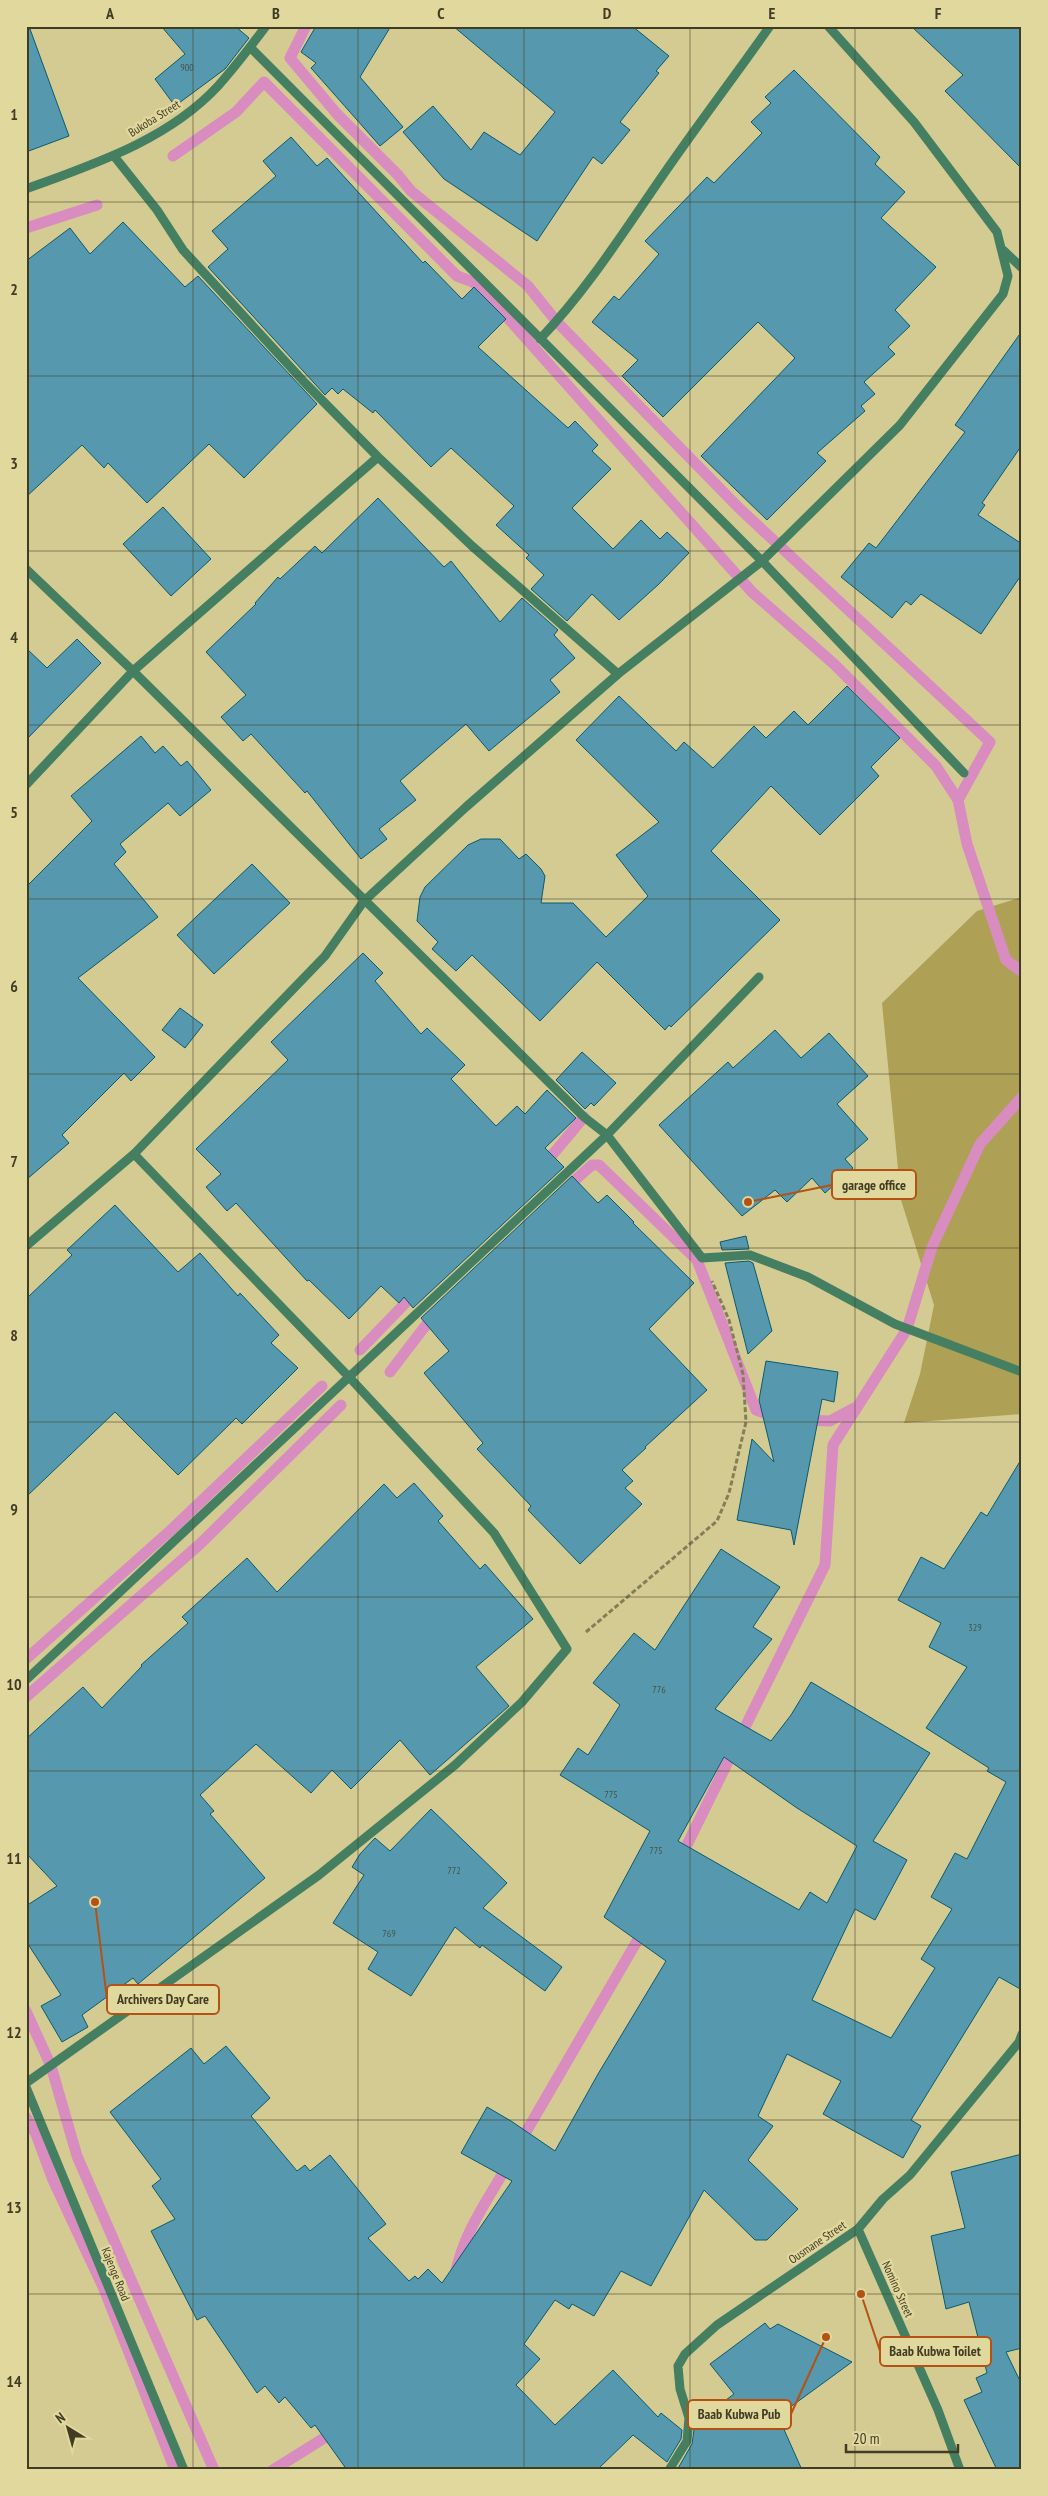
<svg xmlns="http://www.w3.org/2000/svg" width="1048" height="2496" font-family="'PT Sans Narrow',sans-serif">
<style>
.green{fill:#aea156}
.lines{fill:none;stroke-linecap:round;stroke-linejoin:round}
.stream{stroke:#d88cbf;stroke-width:11}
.building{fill:#5699ae;stroke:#0b5a6d;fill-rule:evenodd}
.path{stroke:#847e57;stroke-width:3;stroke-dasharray:5 2.5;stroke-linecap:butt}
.minor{stroke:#457f61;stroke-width:9}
.grid{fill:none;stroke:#413d25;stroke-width:1;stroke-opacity:0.55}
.labels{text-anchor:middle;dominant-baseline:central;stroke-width:4.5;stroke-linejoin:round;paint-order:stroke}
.number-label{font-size:10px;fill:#465447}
.street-label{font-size:12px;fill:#413d25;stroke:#e1d89e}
.leader{fill:none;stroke:#b65114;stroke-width:2}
.callout-dot{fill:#b65114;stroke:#e1d89e;stroke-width:2}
.callout{fill:#e1d89e;stroke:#b65114;stroke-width:2}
.callout-label{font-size:14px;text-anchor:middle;font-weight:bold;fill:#413d25}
.neatline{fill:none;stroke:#413d25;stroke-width:2}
.grid-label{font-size:16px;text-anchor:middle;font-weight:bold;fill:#413d25}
</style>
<rect width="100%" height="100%" fill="#d4cb92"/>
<!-- green -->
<path class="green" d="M1022,897V1414L904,1423L920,1374L934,1305L901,1200L882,1003L977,911Z"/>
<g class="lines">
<!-- stream -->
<path class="stream" d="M306,26L290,58L337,114L398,175L411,191L528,286L557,322L740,509L990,742L958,800
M173,156L236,112L264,82L457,276L473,282L489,297L752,592L834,664L936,766L958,800L967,844L1006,960L1022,972
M26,228L97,205
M543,1166L584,1117
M565,1189L592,1165H599L697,1260L756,1410L776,1417
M360,1350L418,1290
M390,1372L436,1312
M804,1420L830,1421L854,1408
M26,1659L172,1529L322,1386
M26,1697L200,1544L341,1405
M680,1859L825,1565L833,1445L907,1329L932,1247L980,1144L1022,1097
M26,2011L51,2066L77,2156L214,2470
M26,2117L36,2134L53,2180L104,2289L175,2470
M519,2144L644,1929
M455,2276C462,2235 488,2199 509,2163
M273,2470L337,2430"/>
</g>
<!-- building -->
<path class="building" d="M161,26H235L249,38L225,69L175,106L155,79L185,54Z
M316,26H391L360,77L403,127L380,146L311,68L316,63L301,52Z
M453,26H632L669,56L656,71L659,73L620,122L630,130L602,164L593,157L537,241L444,179L403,132L433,106L471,150L484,132L520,155L555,112Z
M911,26H1022V169L945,91L963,75Z
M26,29H30L69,136L26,152Z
M794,70L880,157L875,164L905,192L881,218L936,267L895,310L910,326L888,347L895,354L864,382L875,394L861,406L865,411L817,453L826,461L767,520L701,456L795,358L758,322L663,417L622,376L638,360L592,322L614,296L619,300L659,254L645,241L707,177L714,183L762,133L751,122L771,103L765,97Z
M291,137L317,166L327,158L423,263L425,261L462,299L474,287L506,319L478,347L568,428L575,421L598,445L592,451L611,469L572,508L613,549L641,520L660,539L667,532L689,553L659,584L619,620L592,594L567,621L531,589L544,575L526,558L529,555L496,525L514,506L451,448L431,467L375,410L373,413L343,389L338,394L332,388L325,395L208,267L228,249L212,231L276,176L263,161Z
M123,222L185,287L198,276L317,404L244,478L209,444L147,503L108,463L104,468L82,445L26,497V261L70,228L90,254Z
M1022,331V445L982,503L985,505L978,515L1022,544V574L981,634L921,594L911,605L906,601L892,618L841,577L869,543L876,548L965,432L955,425Z
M378,498L444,567L451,561L500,622L522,598L558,630L554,635L575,658L550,680L560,692L489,751L466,724L400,781L416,800L379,829L387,839L361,859L307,791L305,793L251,734L243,741L221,717L246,695L206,652L256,604L255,603L278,577L280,579L315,546L322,553Z
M163,507L211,559L171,596L123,544Z
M77,639L101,663L26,740V648L47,668Z
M847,686L900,738L871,767L879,776L820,835L771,786L711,851L780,920L671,1027L669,1025L665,1030L597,962L540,1021L472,955L456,971L432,949L438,942L417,921L420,897L425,887L468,845L481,839H500L519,859L526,854L541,869L545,876L541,903H573L606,937L648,896L616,855L659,822L576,740L619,696L676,751L684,742L713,768L754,726L766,738L794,711L808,725Z
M141,736L155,753L163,746L181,766L187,761L211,790L180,816L168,803L120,844L126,852L114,864L158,917L78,978L155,1057L131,1081L124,1073L62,1135L69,1143L26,1180V887L92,821L71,796Z
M252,864L290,903L214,974L177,935Z
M363,953L383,973L375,981L421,1034L427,1028L465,1065L451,1079L496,1126L517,1106L525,1114L547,1090L576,1118L545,1148L564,1167L413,1308L404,1297L399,1303L381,1286L349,1319L309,1280L307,1281L236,1203L227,1211L206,1187L221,1174L196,1149L288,1060L271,1042Z
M180,1008L203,1025L185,1048L162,1030Z
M775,1030L801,1058L829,1033L868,1076L837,1104L868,1139L845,1159L853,1168L825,1193L812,1178L787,1202L775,1190L742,1216L659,1125L728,1062L733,1068Z
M582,1052L616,1083L594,1106L591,1103L585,1109L556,1080Z
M572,1176L598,1203L607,1195L634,1222L633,1223L694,1283L649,1329L707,1390L645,1447L646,1448L622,1470L633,1481L625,1488L642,1504L580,1564L528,1510L531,1506L477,1449L483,1443L424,1373L449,1351L421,1318Z
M115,1205L178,1272L200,1253L238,1296L240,1293L279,1335L271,1343L298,1368L242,1424L236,1418L178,1475L115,1412L26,1497V1299L72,1255L67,1250Z
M746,1236L749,1249L722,1250L720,1242Z
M749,1261L753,1263L772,1331L748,1354L725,1263Z
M766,1361L838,1372L834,1402L822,1399L794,1545L791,1530L737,1520L752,1439L774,1462L759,1400Z
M1022,1458V1990L999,1977L911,2120L921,2126L903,2158L823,2114L841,2081L787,2054L758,2116L773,2126L748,2160L798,2209L767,2240H755L704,2190L651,2286L621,2271L594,2316L572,2304L569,2309L555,2300L524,2344L540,2359L516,2385L555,2425L613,2370L658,2417L661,2413L682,2430L681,2439L667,2462L633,2435L597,2470H347L315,2425L311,2428L285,2397L279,2403L265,2386L257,2393L205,2316L197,2320L151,2231L175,2219L152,2186L161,2179L110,2112L191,2048L204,2064L226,2046L270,2098L251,2116L297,2171L305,2165L310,2171L330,2155L386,2224L368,2238L409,2281L415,2276L418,2279L428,2269L442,2283L512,2181L461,2153L487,2107L511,2121L555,2151L598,2074L666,1961L604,1917L650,1831L560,1775L578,1748L588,1755L620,1705L593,1683L634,1633L655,1650L721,1549L780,1587L753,1627L772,1639L715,1709L771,1741L791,1715L811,1682L930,1753L873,1841L907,1860L875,1920L855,1909L812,2000L891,2038L935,1968L921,1959L952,1909L931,1897L955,1853L967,1859L1006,1782L987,1771L989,1768L926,1728L967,1667L929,1647L941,1623L898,1600L921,1557L944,1569L981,1512L987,1516ZM724,1757L797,1808L857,1846L827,1903L810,1892L799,1910L678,1841Z
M414,1483L443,1516L438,1521L480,1569L485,1564L533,1619L476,1667L509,1706L430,1775L400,1740L351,1789L332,1770L311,1793L256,1744L200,1795L214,1811L210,1814L265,1878L138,1984L133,1978L82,2015L88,2027L62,2042L41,2006L61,1995L26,1941V1906L57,1886L26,1853V1739L83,1687L102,1708L142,1666L141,1665L188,1623L182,1617L247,1558L277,1592L384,1484L397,1498Z
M431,1809L507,1883L483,1908L562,1967L545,1991L482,1945L480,1948L455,1927L411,1996L368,1969L378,1952L333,1923L364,1875L352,1867L360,1854L375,1838L390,1851Z
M1022,2154V2348L1006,2352L1022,2385V2470H997L964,2400L982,2392L976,2378L987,2373L969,2302L946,2309L931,2236L965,2228L951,2172Z
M765,2323L770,2329L778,2324L852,2362L778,2416L802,2470H677L692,2444L695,2423L734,2394L710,2364Z"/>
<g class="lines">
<!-- path -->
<path class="path" d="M586,1632L717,1521L729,1493L746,1422L743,1374L729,1320L712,1281"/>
<!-- minor -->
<path class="minor" d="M250,47L762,561L964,773
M114,156L157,210L183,250L306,384L378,457L472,546L618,674
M26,189C94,164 168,140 218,86C235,67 251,46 266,26
M1003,250L1022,268
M540,339C587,290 625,230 663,175C698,124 735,76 770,26
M26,569L133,671L584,1117L607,1135L702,1258L750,1255L808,1277L895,1324L1022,1372
M26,785L133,671L378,457
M26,1246L134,1154L325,956L364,901L466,807L618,674L762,561L900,425L1003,294L1008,276L997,232L914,122L828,26
M26,1680L607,1135L759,977
M26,2083L319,1875L455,1765L522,1702L567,1649L494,1533L350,1378L134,1154
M26,2087L184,2470
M858,2229L938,2410L960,2470
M669,2470L687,2441L689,2418L680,2389L678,2366L685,2354L717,2325L858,2229L883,2199L910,2175L1019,2042L1022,2034"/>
</g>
<!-- grid -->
<path class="grid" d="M193,26V2470M358,26V2470M524,26V2470M690,26V2470M855,26V2470M26,202H1022M26,376H1022M26,551H1022M26,725H1022M26,899H1022M26,1074H1022M26,1248H1022M26,1422H1022M26,1597H1022M26,1771H1022M26,1945H1022M26,2120H1022M26,2294H1022"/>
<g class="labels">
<!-- number labels -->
<g class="number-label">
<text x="187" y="67">900</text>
<text x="975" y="1627">329</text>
<text x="659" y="1689">776</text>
<text x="611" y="1794">775</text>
<text x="656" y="1850">775</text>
<text x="454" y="1870">772</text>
<text x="389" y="1933">769</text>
</g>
<!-- street labels -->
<g class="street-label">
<text transform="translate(154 118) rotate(-32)">Bukoba Street</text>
<text transform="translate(817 2242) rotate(-34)">Ousmane Street</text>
<text transform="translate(116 2274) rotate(68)">Kajenge Road</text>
<text transform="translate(898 2289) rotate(66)">Nomino Street</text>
</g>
</g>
<!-- callouts -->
<path class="leader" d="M748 1202L832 1185M95 1902L107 1999M861 2294L880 2351M826 2337L791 2414"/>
<g class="callout-dot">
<circle cx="748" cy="1202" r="5"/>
<circle cx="95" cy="1902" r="5"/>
<circle cx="861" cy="2294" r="5"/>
<circle cx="826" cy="2337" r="5"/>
</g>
<g class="callout">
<rect x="832" y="1170" width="84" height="29" rx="5"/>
<rect x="107" y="1985" width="112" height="29" rx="5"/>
<rect x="880" y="2337" width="111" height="29" rx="5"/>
<rect x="688" y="2400" width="103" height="29" rx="5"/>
</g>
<g class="callout-label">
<text x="874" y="1190">garage office</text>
<text x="163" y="2004">Archivers Day Care</text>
<text x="935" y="2356">Baab Kubwa Toilet</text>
<text x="739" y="2419">Baab Kubwa Pub</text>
</g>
<!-- border -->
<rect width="1048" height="2496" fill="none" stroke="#e1d89e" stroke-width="55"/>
<!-- north arrow -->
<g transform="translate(68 2428) rotate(323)" stroke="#e1d89e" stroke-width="4" paint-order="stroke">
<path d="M0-4L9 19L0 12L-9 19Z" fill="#413d25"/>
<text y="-8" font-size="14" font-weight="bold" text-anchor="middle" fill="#413d25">N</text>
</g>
<!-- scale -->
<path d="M846 2444v8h112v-8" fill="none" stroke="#413d25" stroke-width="2.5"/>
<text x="853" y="2444" font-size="15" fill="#413d25" stroke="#e1d89e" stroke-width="4" paint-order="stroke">20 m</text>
<rect x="28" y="28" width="992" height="2440" class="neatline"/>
<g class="grid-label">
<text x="110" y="19">A</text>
<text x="276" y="19">B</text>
<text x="441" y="19">C</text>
<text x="607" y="19">D</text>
<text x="772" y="19">E</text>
<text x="938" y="19">F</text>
<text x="14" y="120">1</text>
<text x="14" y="295">2</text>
<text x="14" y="469">3</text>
<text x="14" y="643">4</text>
<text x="14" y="818">5</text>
<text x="14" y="992">6</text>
<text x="14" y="1167">7</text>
<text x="14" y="1341">8</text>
<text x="14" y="1515">9</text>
<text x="14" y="1690">10</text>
<text x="14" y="1864">11</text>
<text x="14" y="2038">12</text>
<text x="14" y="2213">13</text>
<text x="14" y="2387">14</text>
</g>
</svg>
